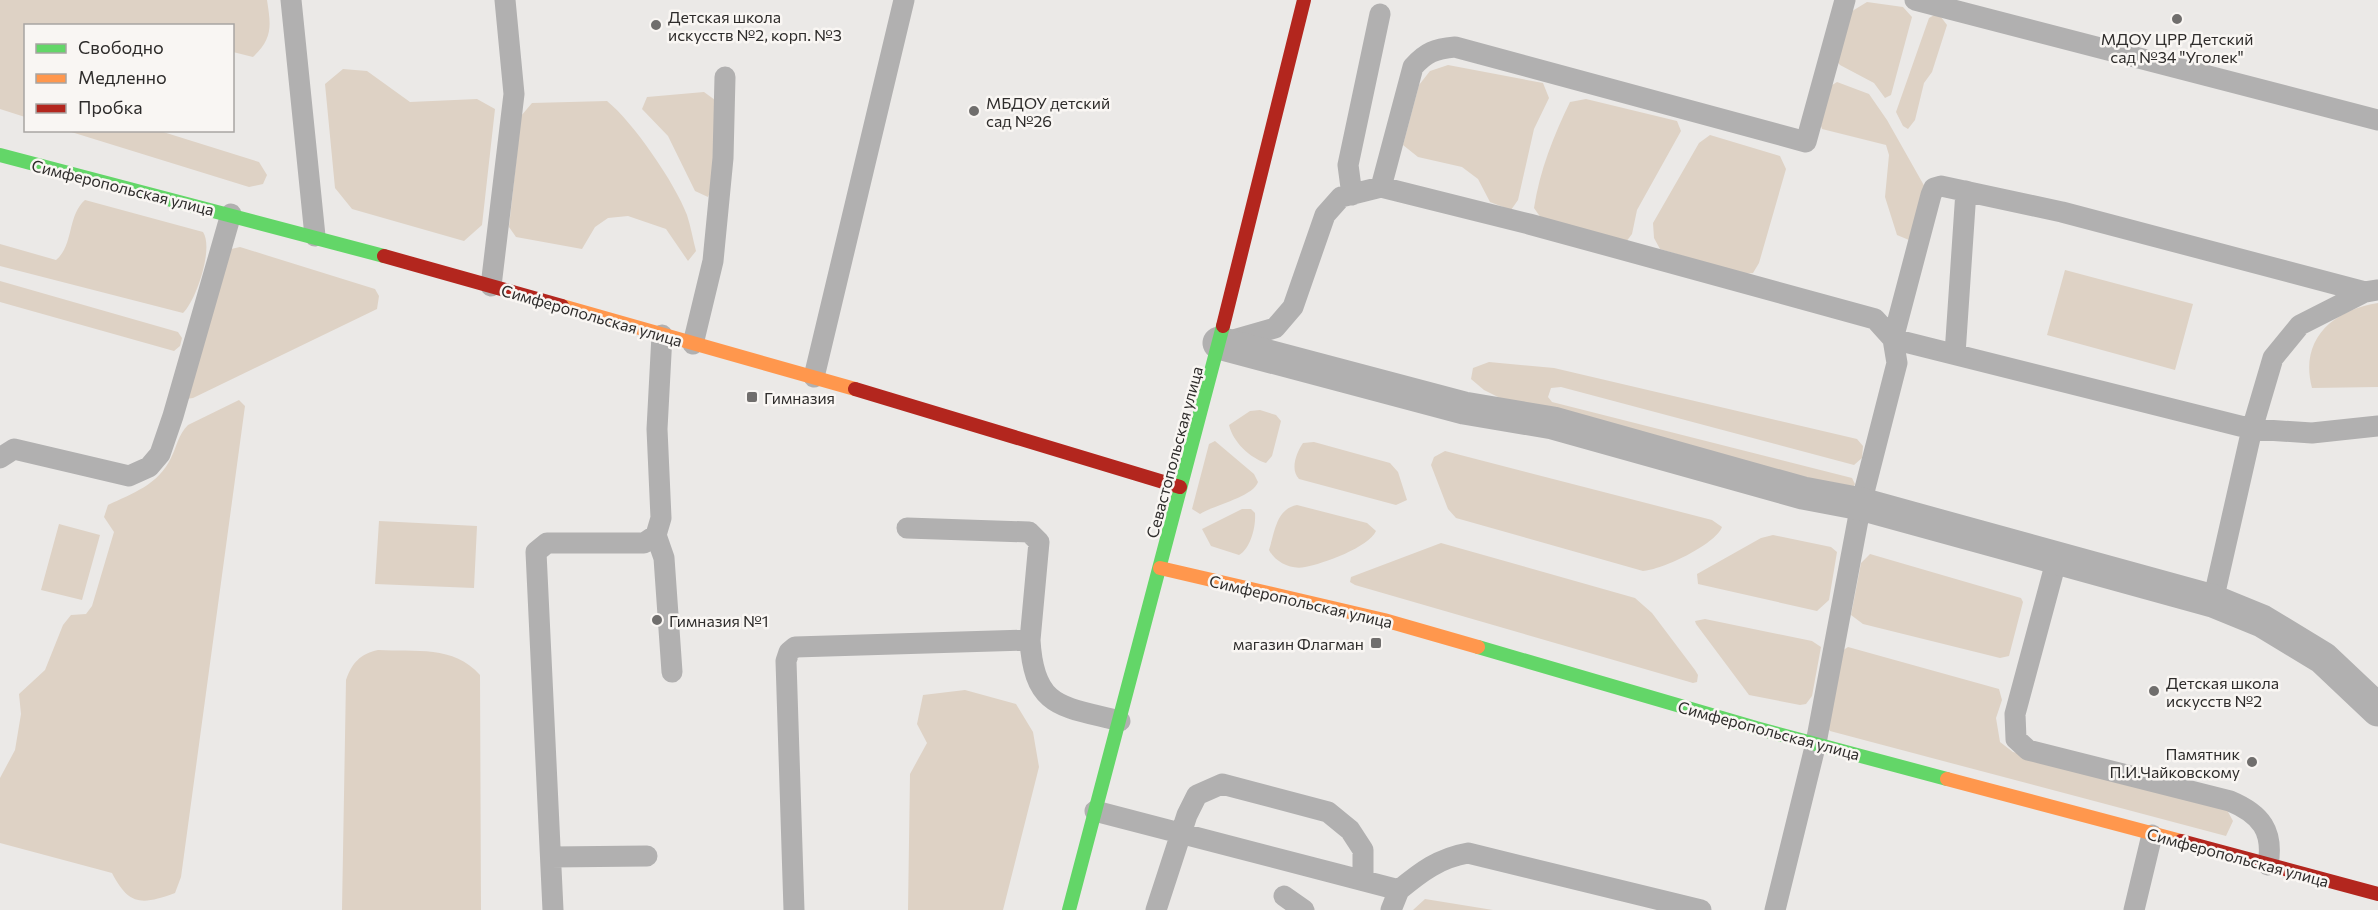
<svg xmlns="http://www.w3.org/2000/svg" width="2378" height="910" font-family="Commissioner,sans-serif">
<style>
.green{fill:#ded2c5}
.lines{fill:none;stroke-linecap:round;stroke-linejoin:round}
.lane{stroke:#b1b0b0;stroke-width:21}
.street{stroke:#b1b0b0;stroke-width:33}
.fast{stroke:#63d668;stroke-width:14}
.slow{stroke:#ff974d;stroke-width:14}
.jam{stroke:#b3261e;stroke-width:14}
.poi-dot{fill:#706e6d;stroke:#f9f6f3;stroke-width:2}
.labels{text-anchor:middle;dominant-baseline:central;stroke-width:5;stroke-linejoin:round;paint-order:stroke}
.poi-label{font-size:16px;fill:#2e2c2b;stroke:#f9f6f3;text-anchor:start}
.street-label{font-size:16px;fill:#2e2c2b;stroke:#f9f6f3}
</style>
<rect width="100%" height="100%" fill="#ebe9e7"/>
<!-- green -->
<path class="green" d="M0,0H267C271,26 273,38 253,57L233,52L232,26H26L25,117L0,109Z
M1867,2L1903,7L1912,17L1891,95L1885,98L1874,83L1840,65L1834,58L1849,13Z
M1938,13L1947,25L1932,72L1924,83L1915,120L1908,129L1903,126L1896,112L1929,18Z
M1448,65L1543,83L1549,98L1534,129L1518,200L1511,210L1490,202L1478,179L1462,167L1418,157L1403,145L1419,85L1430,71Z
M343,69L367,71L410,102L477,99L495,109L482,225L464,241L352,209L335,188L325,84Z
M1837,82L1869,94L1887,120L1926,189L1909,240L1897,235L1885,197L1889,155L1886,145L1822,129L1819,120L1829,87Z
M704,92L715,100L712,187L708,197L695,191L668,136L642,109L647,97Z
M1586,99L1677,121L1681,131L1637,210L1632,234L1626,242L1541,218L1534,208C1540,170 1553,137 1570,102Z
M607,101C633,122 675,183 687,215C691,227 693,240 696,251L688,261L666,229L628,216L608,218L595,227L582,249L516,237L509,227L521,116L532,103Z
M68,131H160L259,162L267,175L263,184L249,187Z
M1710,135L1780,156L1786,169L1759,263L1753,273L1742,274L1660,249L1654,238L1653,223L1699,143Z
M85,200L203,232C214,248 196,301 183,313L0,266V244L56,260C74,245 67,216 85,200Z
M240,247L375,289L379,296L377,309L193,398L186,399L231,249Z
M2065,270L2193,304L2175,370L2047,335Z
M0,281L178,332L182,338L180,346L174,351L0,302Z
M2378,303V387L2312,388C2299,339 2333,310 2378,303Z
M1489,362L1554,368L1857,439L1863,446L1862,458L1854,465L1561,387L1551,388L1548,397L1552,402L1852,478L1855,484L1851,492L1534,415L1484,390L1471,379L1473,368Z
M239,400L245,406L181,877L175,893C142,905 129,906 112,873L0,843V778L15,750L21,714L19,694L45,670L63,625L71,615L86,614L92,606L114,532L104,517L108,505C133,493 158,485 171,458C177,446 178,435 188,425Z
M1260,410L1276,415L1281,421L1272,456L1266,463C1250,458 1233,442 1229,425L1250,411Z
M1215,441L1254,474L1258,482C1253,497 1214,505 1200,514L1192,509L1209,444Z
M1314,442L1390,463L1398,472L1407,500L1396,505L1299,479C1290,470 1296,453 1303,443Z
M1445,451L1712,520L1722,527C1715,545 1661,570 1643,571L1456,518L1448,509L1431,465L1434,457Z
M1297,505L1367,523L1376,531C1369,547 1323,564 1305,567C1291,570 1275,562 1269,550C1275,532 1276,509 1297,505Z
M1242,509H1251L1255,513C1256,526 1251,548 1239,555L1211,546L1202,529Z
M379,521L477,526L474,588L375,584Z
M59,524L100,535L82,600L41,590Z
M1773,535L1831,547L1837,552L1829,600L1817,611L1698,584L1697,574L1761,538Z
M1441,543L1635,598L1652,613L1695,670L1698,675L1697,682L1693,683L1355,585L1350,582L1351,577Z
M1870,554L2021,598L2023,602L2009,656L2000,658L1863,624L1851,615L1861,563Z
M1705,619L1812,641L1821,647L1812,696L1806,704L1800,705L1749,695L1696,624L1695,621Z
M1848,647L1999,689L2002,700L1996,718L2000,742L2013,752L2213,804L2227,810L2233,821L2226,836L1830,731L1828,728L1842,651Z
M378,650C415,652 454,645 480,675L481,910H342L346,680C352,663 360,654 378,650Z
M965,690L1016,704L1033,732L1039,767L1003,910H908L910,774L927,743L917,724L923,695Z
M1425,899L1493,910H1413Z"/>
<g class="lines">
<!-- lane -->
<path class="lane" d="M291,0L315,236
M1915,0L2378,120
M1381,187L1413,67C1426,52 1435,49 1455,47L1806,142L1845,0
M1352,195L1348,165L1380,14
M491,286L514,94L505,0
M2378,290L2365,292L2062,212L1941,186L1934,188L1931,195L1893,339L2252,429L2312,433L2378,426
M1226,342L1275,328L1293,307L1325,215L1341,197L1381,187L1529,224L1875,319L1893,339L1897,363L1861,504L1816,743L1775,910
M693,344L713,261L723,158L725,77
M1955,354L1966,191
M814,377L904,0
M0,458L14,449L129,476L149,467L160,454L173,416L231,214
M656,535L664,558L672,672
M2057,558L2015,714L2016,739L2028,750L2230,801C2261,814 2274,831 2268,865
M2213,601L2252,429L2273,358L2300,325L2365,292
M1030,640C1034,709 1062,706 1120,721
M1095,811L1399,890C1421,872 1439,858 1468,853L1701,910
M551,857L647,856
M1284,896L1304,910
M553,910L536,552L547,543H644L656,535L661,518L657,429L662,335
M794,910L786,661L789,652L795,647L1030,640L1039,542L1029,532L907,528
M1156,910L1187,815L1197,795L1222,784L1328,812L1350,830L1363,850V880
M1391,910L1399,890
M2134,910L2152,835"/>
<!-- street -->
<path class="street" d="M1219,343L1464,408L1553,423L1803,493L1861,504L2213,601L2262,621L2323,658L2378,710"/>
<!-- fast -->
<path class="fast" d="M0,155L384,256
M1478,647L1756,728L1947,779
M1069,910L1223,326"/>
<!-- slow -->
<path class="slow" d="M562,306L855,389
M1160,568L1384,620L1478,647
M1947,779L2181,841"/>
<!-- jam -->
<path class="jam" d="M384,256L562,306
M1223,326L1304,0
M855,389L1180,487
M2181,841L2378,894"/>
</g>
<!-- markers -->
<g class="poi-dot">
<circle cx="2177" cy="19" r="6"/>
<circle cx="656" cy="25" r="6"/>
<circle cx="974" cy="111" r="6"/>
<rect x="746" y="391" width="12" height="12" rx="3"/>
<circle cx="657" cy="620" r="6"/>
<rect x="1370" y="637" width="12" height="12" rx="3"/>
<circle cx="2154" cy="691" r="6"/>
<circle cx="2252" cy="762" r="6"/>
</g>
<g class="labels">
<!-- poi labels -->
<g class="poi-label">
<text x="668" y="16">Детская школа<tspan x="668" dy="18">искусств №2, корп. №3</tspan></text>
<text x="2177" y="38" text-anchor="middle">МДОУ ЦРР Детский<tspan x="2177" dy="18">сад №34 "Уголек"</tspan></text>
<text x="986" y="102">МБДОУ детский<tspan x="986" dy="18">сад №26</tspan></text>
<text x="764" y="397">Гимназия</text>
<text x="669" y="620">Гимназия №1</text>
<text x="1364" y="643" text-anchor="end">магазин Флагман</text>
<text x="2166" y="682">Детская школа<tspan x="2166" dy="18">искусств №2</tspan></text>
<text x="2240" y="753" text-anchor="end">Памятник<tspan x="2240" dy="18">П.И.Чайковскому</tspan></text>
</g>
<!-- street labels -->
<g class="street-label">
<text transform="translate(123 187) rotate(14)">Симферопольская улица</text>
<text transform="translate(592 315) rotate(16)">Симферопольская улица</text>
<text transform="translate(1174 452) rotate(-75)">Севастопольская улица</text>
<text transform="translate(1301 601) rotate(13)">Симферопольская улица</text>
<text transform="translate(1769 730) rotate(15)">Симферопольская улица</text>
<text transform="translate(2238 857) rotate(15)">Симферопольская улица</text>
</g>
</g>
<!-- legend -->
<rect x="24" y="24" width="210" height="108" fill="#f9f6f3" stroke="#a8a5a3" stroke-width="1.5"/>
<rect x="36" y="44" width="30" height="9" fill="#63d668" stroke="#a8a5a3" stroke-width="1.5"/>
<text x="78" y="54" font-size="18" fill="#2e2c2b">Свободно</text>
<rect x="36" y="74" width="30" height="9" fill="#ff974d" stroke="#a8a5a3" stroke-width="1.5"/>
<text x="78" y="84" font-size="18" fill="#2e2c2b">Медленно</text>
<rect x="36" y="104" width="30" height="9" fill="#b3261e" stroke="#a8a5a3" stroke-width="1.5"/>
<text x="78" y="114" font-size="18" fill="#2e2c2b">Пробка</text>
</svg>
